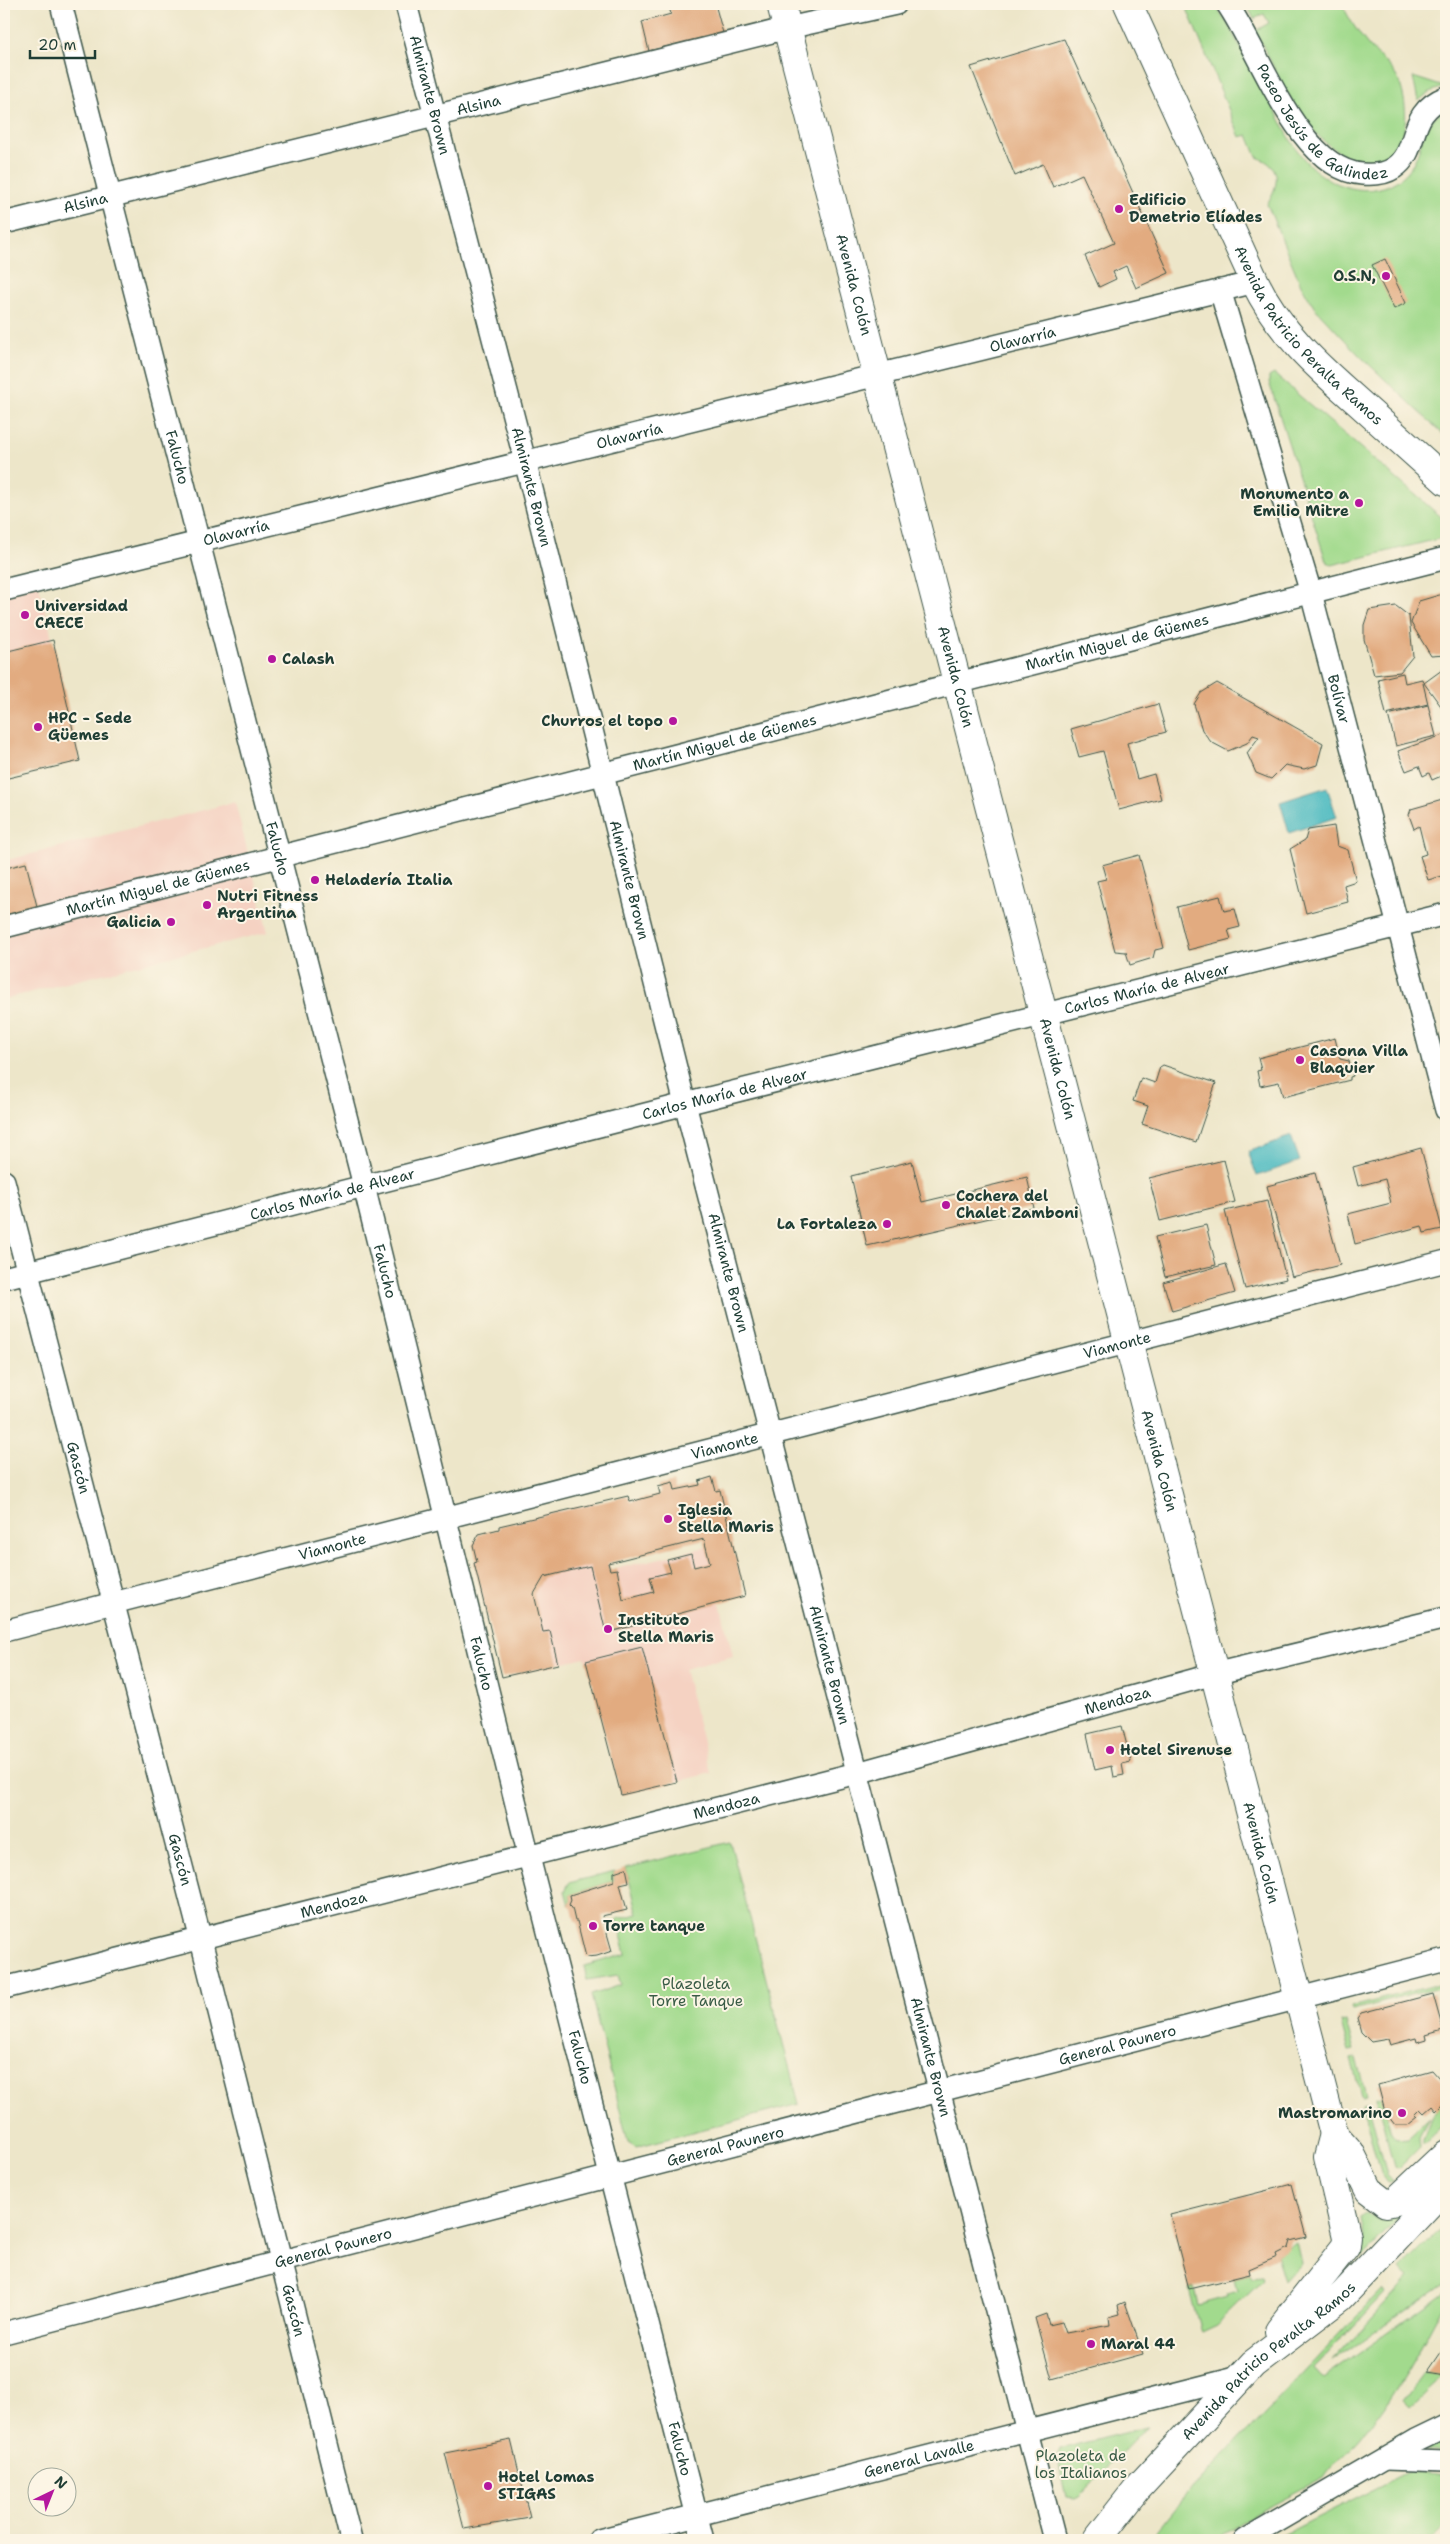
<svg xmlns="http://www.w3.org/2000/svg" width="1450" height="2544" font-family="'Shantell Sans',sans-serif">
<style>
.built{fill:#f5d2c2}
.green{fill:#a2da8d;stroke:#608c60}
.water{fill:#4ab9c0;stroke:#347b7a}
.building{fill:#e2ab80;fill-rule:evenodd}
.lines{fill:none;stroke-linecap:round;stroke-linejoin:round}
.minor-casing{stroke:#3e564a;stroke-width:24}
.major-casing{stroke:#3e564a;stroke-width:30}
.minor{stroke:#fff;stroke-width:21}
.major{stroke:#fff;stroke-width:28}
.poi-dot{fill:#b5179e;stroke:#fcf5e5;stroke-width:2}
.labels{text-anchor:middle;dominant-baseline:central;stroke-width:4;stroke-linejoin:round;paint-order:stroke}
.street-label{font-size:15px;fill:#1f3d34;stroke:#fcf5e5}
.poi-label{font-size:15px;font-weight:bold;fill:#1f3d34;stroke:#fcf5e5;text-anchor:start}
.park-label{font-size:15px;fill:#395c46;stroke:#fcf5e5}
</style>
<rect width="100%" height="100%" fill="#fcf5e5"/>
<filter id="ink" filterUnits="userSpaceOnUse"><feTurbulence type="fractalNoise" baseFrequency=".02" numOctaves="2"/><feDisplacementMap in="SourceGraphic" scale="10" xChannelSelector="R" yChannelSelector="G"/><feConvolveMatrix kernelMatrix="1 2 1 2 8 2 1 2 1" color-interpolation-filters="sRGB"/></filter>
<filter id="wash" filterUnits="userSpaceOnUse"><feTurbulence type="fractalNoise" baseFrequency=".0096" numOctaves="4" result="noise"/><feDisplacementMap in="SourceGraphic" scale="20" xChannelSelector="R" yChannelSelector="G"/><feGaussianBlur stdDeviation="1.12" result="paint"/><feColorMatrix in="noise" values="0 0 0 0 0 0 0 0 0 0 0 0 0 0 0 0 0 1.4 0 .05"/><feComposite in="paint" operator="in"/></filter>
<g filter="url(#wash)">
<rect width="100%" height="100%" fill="#ede6c9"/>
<!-- built -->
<path class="built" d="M38,582L62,678L4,692V591Z
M235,802L268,932L4,999V861Z
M595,1503L610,1570L706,1547L733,1656L684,1669L711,1773L621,1795L585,1657L502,1677L474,1563L499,1529V1526Z"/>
<!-- green -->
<path class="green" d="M1185,4L1215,5L1227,23C1243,52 1259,81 1275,110C1284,127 1292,145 1304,159C1327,187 1372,202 1402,177C1426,158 1415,125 1446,109V437L1358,354L1314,307L1301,285L1267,204C1279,184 1283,167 1257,157L1248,135L1240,137Z
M1246,4H1342C1349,19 1358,33 1368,45C1380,59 1396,69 1401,87C1407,106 1409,133 1394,149C1385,159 1373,163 1360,160C1307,150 1278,73 1255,31L1269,23L1264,14L1254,19Z
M1413,77L1444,87L1430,92L1418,101Z
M1274,374L1446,521V537L1332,565L1326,561L1269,382V377Z
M730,1842L799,2104L636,2147L628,2142L591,1995L621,1985L618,1975L587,1980L584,1966L626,1954L617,1919L638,1914L626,1868Z
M615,1871L613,1874L614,1881L570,1895L571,1900L569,1905L565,1891L569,1883Z
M1446,1982V1986L1353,2010L1352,2007Z
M1346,2021L1354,2050L1349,2051L1341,2022Z
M1356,2058L1366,2095L1361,2096L1351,2059Z
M1381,2096L1391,2133L1396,2139L1407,2138L1429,2118L1419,2136L1420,2147L1398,2169L1394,2167L1376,2097Z
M1446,2101V2122L1423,2144V2138L1433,2113Z
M1368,2102L1387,2175L1393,2182L1398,2181L1388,2183L1381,2173L1363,2103Z
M1366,2213L1381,2222L1396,2216L1399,2219L1362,2257L1359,2253L1363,2237L1360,2218Z
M1446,2224V2282L1332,2362L1409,2278L1400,2270Z
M1296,2242L1301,2263L1284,2282L1276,2254Z
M1249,2274L1251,2278L1262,2277L1263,2280L1216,2325L1201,2332L1189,2289L1194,2288L1198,2305L1228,2297L1227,2294L1237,2291L1234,2278Z
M1382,2290L1385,2293L1314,2368L1323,2378L1446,2291V2300C1420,2349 1397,2393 1362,2436C1350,2451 1333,2462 1323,2478L1253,2515L1214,2540H1149L1184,2497Z
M1423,2373L1443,2376L1409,2408L1402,2401Z
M1147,2427L1079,2496L1075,2498L1066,2497L1057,2457L1060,2449Z
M1446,2436V2453L1428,2451V2446Z
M1409,2471L1446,2475V2525L1431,2540H1273Z"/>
<!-- water -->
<path class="water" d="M1327,787L1337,817L1289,833L1280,802Z
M1291,1136L1300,1161L1257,1176L1248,1152Z"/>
<g id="blocks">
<!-- building -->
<path class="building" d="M668,4H715L723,33L649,51L642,22L671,14Z
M1064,39L1169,273L1136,288L1126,266L1113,272L1116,279L1099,287L1085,256L1114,243L1082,174L1053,187L1043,164L1015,176L971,67Z
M1385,259L1406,303L1394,309L1372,265Z
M1446,593V655L1431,656L1411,623L1419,601Z
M1396,606L1409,616L1413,656L1400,672L1374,675L1364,639V625L1369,610Z
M53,640L80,761L4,779V652Z
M1446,667V713L1424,683Z
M1403,673L1405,683L1422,679L1428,704L1386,714L1378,679Z
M1217,683L1323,743L1317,765L1304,769L1285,765L1271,779L1256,773L1247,753L1259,737L1253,735L1247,743L1228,751L1211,742L1202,730L1194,704L1201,693Z
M1158,704L1166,732L1127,743L1137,779L1154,774L1161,799L1119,810L1103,751L1079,757L1071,729Z
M1428,705L1436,736L1396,746L1388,715Z
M1446,734V774L1432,780L1429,773L1423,776L1419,766L1406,771L1398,751Z
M1446,799V875L1428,880L1420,856L1426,854L1419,826L1414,829L1409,815L1411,809Z
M1334,826L1337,846L1348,850L1356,881L1344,885L1348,902L1306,913L1290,849L1305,840L1308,830Z
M1139,855L1164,948L1155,950L1153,958L1130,965L1126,952L1115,951L1097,881L1106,879L1102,865Z
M4,861L6,868L26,863L39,914L4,922Z
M1220,896L1224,911L1235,909L1240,927L1228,930L1231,939L1188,950L1177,907Z
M1335,1038L1340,1059L1349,1061L1353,1076L1350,1077V1080L1283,1097L1279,1082L1260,1086L1257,1071L1261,1070L1258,1058Z
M1163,1065L1216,1083L1196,1142L1142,1124L1148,1106L1133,1101L1141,1078L1155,1083L1160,1067Z
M1421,1148L1442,1229L1424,1233L1422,1226L1355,1244L1348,1214L1391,1203L1385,1179L1358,1186L1353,1167Z
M1224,1160L1235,1202L1160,1221L1149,1178Z
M912,1161L922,1202L1027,1177L1034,1208L867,1246L851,1176Z
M1315,1173L1340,1265L1292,1277L1267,1186Z
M1267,1201L1286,1279L1245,1289L1225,1211Z
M1206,1225L1216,1265L1165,1277L1155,1237Z
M1226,1264L1235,1293L1172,1311L1163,1282Z
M712,1477L716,1491L720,1490L745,1596L606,1633L590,1566L544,1577L534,1594L543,1632L550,1631L558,1664L502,1677L474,1563L477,1562L473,1545L479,1534L499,1529V1526L628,1496L630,1502L660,1494L658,1486L673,1482L675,1490L700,1485L699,1481ZM704,1539L710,1563L694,1567L691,1554L667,1560L671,1572L650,1577L654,1592L623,1600L617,1569L610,1570L608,1563Z
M642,1647L677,1782L621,1795L586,1661Z
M1122,1726L1131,1762L1122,1764L1124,1775L1114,1777L1112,1766L1095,1770L1087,1734Z
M626,1868L629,1882L620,1884L627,1910L602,1916L612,1951L597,1956L586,1957L577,1921H575L572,1908L569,1905L571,1900L570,1895L614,1881V1872Z
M1433,1994L1443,2030L1426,2035L1427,2039L1417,2042L1416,2038L1390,2045L1388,2039L1371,2042L1361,2032L1357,2018L1361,2013Z
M1432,2070L1446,2086V2101L1436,2111L1432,2106L1424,2113L1420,2109L1415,2114L1418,2117L1408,2125H1395L1385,2112L1378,2085Z
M1292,2184L1306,2237L1290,2241L1288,2248L1276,2254L1277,2257L1249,2269L1250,2274L1189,2289L1170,2215Z
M1125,2302L1143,2354L1052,2379L1035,2318L1046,2314L1049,2325L1062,2322L1066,2333L1110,2325L1109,2317L1120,2314L1118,2305Z
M1446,2345V2376L1427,2373Z
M511,2440L530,2518L464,2529L445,2453Z"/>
</g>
</g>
<g filter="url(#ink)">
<use href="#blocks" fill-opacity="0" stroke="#3e564a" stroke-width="1"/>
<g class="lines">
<!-- minor casing -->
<g class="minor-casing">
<g id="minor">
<path id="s1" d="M61,4L364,1186L529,1857L703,2540"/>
<path id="s2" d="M406,4L525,461L685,1104L1055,2540"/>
<path id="s3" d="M1227,4C1260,51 1298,169 1362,174C1373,175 1385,174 1394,168C1421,150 1405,113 1446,97"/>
<path id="s4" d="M4,223L788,28L896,4"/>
<path id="s5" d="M1220,290L1311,593L1446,1110"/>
<path id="s6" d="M4,590L1255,282"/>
<path id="s7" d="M4,927L1446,558"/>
<path id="s8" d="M4,1181L201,1940L351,2540"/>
<path id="s9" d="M4,1278L685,1104L1446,914"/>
<path id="s10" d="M4,1631L1446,1261"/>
<path id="s11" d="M4,1988L857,1773L1214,1674L1446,1618"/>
<path id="s12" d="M4,2333L1446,1960"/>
<path d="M1385,2459L1446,2461"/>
<path id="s13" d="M599,2540L1240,2377"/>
<path d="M1245,2540L1415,2441L1446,2426"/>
</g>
</g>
<!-- major casing -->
<g class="major-casing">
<g id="major">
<path id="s14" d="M781,4L1334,2134L1350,2152L1369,2190L1386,2203L1396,2201L1446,2154"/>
<path id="s15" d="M1128,4L1255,282C1279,332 1317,366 1358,402C1387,428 1417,455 1446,481"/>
<path d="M1279,2331L1346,2246L1347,2237L1328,2157L1334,2134"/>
<path id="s16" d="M1097,2540L1137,2489L1253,2364L1341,2297L1446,2186"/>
</g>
</g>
<!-- minor -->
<use href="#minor" class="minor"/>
<!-- major -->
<use href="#major" class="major"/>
</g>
</g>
<!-- markers -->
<g class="poi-dot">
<circle cx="1119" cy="209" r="5"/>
<circle cx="1386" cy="276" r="5"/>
<circle cx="1359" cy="503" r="5"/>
<circle cx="25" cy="615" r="5"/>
<circle cx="272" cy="659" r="5"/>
<circle cx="673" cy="721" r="5"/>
<circle cx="38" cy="727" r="5"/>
<circle cx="315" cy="880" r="5"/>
<circle cx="207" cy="905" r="5"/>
<circle cx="171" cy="922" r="5"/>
<circle cx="1300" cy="1060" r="5"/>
<circle cx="946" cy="1205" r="5"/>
<circle cx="887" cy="1224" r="5"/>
<circle cx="668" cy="1519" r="5"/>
<circle cx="608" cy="1629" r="5"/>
<circle cx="1110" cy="1750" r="5"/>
<circle cx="593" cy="1926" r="5"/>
<circle cx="1402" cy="2113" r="5"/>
<circle cx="1091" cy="2344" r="5"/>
<circle cx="488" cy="2486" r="5"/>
</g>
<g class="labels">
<!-- street labels -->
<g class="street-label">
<text stroke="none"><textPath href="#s2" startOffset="94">Almirante Brown</textPath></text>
<text stroke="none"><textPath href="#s4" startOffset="489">Alsina</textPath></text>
<text stroke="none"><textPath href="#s3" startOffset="160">Paseo Jesús de Galindez</textPath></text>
<text stroke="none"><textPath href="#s4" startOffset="84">Alsina</textPath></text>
<text stroke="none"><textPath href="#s14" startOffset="290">Avenida Colón</textPath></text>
<text stroke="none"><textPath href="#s15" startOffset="381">Avenida Patricio Peralta Ramos</textPath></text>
<text stroke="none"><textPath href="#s6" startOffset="1049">Olavarría</textPath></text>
<text stroke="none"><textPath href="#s6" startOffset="644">Olavarría</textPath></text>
<text stroke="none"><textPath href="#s1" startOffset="468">Falucho</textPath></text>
<text stroke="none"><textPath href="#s2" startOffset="499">Almirante Brown</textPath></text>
<text stroke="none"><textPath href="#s6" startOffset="239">Olavarría</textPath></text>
<text stroke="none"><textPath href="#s7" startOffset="1149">Martín Miguel de Güemes</textPath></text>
<text stroke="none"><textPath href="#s14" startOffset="695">Avenida Colón</textPath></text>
<text stroke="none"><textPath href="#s5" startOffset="426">Bolívar</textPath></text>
<text stroke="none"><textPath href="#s7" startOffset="744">Martín Miguel de Güemes</textPath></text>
<text stroke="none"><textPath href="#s1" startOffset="872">Falucho</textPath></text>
<text stroke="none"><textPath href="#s2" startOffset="904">Almirante Brown</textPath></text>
<text stroke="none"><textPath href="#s7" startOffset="159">Martín Miguel de Güemes</textPath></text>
<text stroke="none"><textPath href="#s9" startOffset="1179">Carlos María de Alvear</textPath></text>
<text stroke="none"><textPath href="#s14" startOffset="1100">Avenida Colón</textPath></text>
<text stroke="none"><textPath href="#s9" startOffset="744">Carlos María de Alvear</textPath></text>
<text stroke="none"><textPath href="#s9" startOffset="339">Carlos María de Alvear</textPath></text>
<text stroke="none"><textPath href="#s1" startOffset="1308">Falucho</textPath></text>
<text stroke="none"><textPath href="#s2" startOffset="1309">Almirante Brown</textPath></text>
<text stroke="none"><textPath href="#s10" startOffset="1149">Viamonte</textPath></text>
<text stroke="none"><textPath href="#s10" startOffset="744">Viamonte</textPath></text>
<text stroke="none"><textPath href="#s14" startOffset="1505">Avenida Colón</textPath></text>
<text stroke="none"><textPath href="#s8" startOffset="296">Gascón</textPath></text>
<text stroke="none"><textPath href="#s10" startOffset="339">Viamonte</textPath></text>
<text stroke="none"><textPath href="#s1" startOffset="1712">Falucho</textPath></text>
<text stroke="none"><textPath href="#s2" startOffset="1714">Almirante Brown</textPath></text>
<text stroke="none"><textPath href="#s11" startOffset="1150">Mendoza</textPath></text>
<text stroke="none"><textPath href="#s11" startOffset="745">Mendoza</textPath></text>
<text stroke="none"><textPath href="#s14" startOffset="1910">Avenida Colón</textPath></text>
<text stroke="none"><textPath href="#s8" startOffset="701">Gascón</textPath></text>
<text stroke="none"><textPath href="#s11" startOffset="340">Mendoza</textPath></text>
<text stroke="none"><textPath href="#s12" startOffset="1150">General Paunero</textPath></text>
<text stroke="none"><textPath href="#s1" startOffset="2118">Falucho</textPath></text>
<text stroke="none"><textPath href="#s2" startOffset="2119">Almirante Brown</textPath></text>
<text stroke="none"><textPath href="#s12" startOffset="745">General Paunero</textPath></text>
<text stroke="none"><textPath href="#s12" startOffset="340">General Paunero</textPath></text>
<text stroke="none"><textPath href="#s8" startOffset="1166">Gascón</textPath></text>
<text stroke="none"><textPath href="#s16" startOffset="249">Avenida Patricio Peralta Ramos</textPath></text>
<text stroke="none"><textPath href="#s1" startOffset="2522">Falucho</textPath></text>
<text stroke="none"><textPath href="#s13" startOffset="330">General Lavalle</textPath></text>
</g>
<!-- poi labels -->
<g class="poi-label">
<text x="1129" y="200">Edificio<tspan x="1129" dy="17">Demetrio Elíades</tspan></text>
<text x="1376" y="276" text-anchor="end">O.S.N,</text>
<text x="1349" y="494" text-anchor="end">Monumento a<tspan x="1349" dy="17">Emilio Mitre</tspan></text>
<text x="35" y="606">Universidad<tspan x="35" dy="17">CAECE</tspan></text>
<text x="282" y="659">Calash</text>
<text x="48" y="718">HPC - Sede<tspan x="48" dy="17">Güemes</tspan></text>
<text x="663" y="721" text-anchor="end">Churros el topo</text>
<text x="325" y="880">Heladería Italia</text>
<text x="217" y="896">Nutri Fitness<tspan x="217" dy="17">Argentina</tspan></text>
<text x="161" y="922" text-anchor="end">Galicia</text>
<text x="1310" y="1051">Casona Villa<tspan x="1310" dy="17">Blaquier</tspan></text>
<text x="956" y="1196">Cochera del<tspan x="956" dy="17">Chalet Zamboni</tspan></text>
<text x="877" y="1224" text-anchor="end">La Fortaleza</text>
<text x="678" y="1510">Iglesia<tspan x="678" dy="17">Stella Maris</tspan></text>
<text x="618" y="1620">Instituto<tspan x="618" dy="17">Stella Maris</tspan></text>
<text x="1120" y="1750">Hotel Sirenuse</text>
<text x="603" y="1926">Torre tanque</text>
<text x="1392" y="2113" text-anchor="end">Mastromarino</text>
<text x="1101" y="2344">Maral 44</text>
<text x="498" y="2477">Hotel Lomas<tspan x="498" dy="17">STIGAS</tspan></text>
</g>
<!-- park labels -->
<g class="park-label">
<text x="696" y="1984">Plazoleta<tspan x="696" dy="17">Torre Tanque</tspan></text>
<text x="1081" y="2456">Plazoleta de<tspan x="1081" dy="17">los Italianos</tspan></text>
</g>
</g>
<!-- margin -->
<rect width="1450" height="2544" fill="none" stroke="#fcf5e5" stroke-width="20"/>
<!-- north arrow -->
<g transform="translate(52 2492) rotate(43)"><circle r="24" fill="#fcf5e5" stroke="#a4ab9e"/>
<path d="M0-4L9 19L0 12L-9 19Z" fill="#b5179e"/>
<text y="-8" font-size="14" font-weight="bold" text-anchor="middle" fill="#1f3d34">N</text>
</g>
<!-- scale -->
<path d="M30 50v8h65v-8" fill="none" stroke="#1f3d34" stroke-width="2.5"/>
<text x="38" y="50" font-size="15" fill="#1f3d34" stroke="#fcf5e5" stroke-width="4" paint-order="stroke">20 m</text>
</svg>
